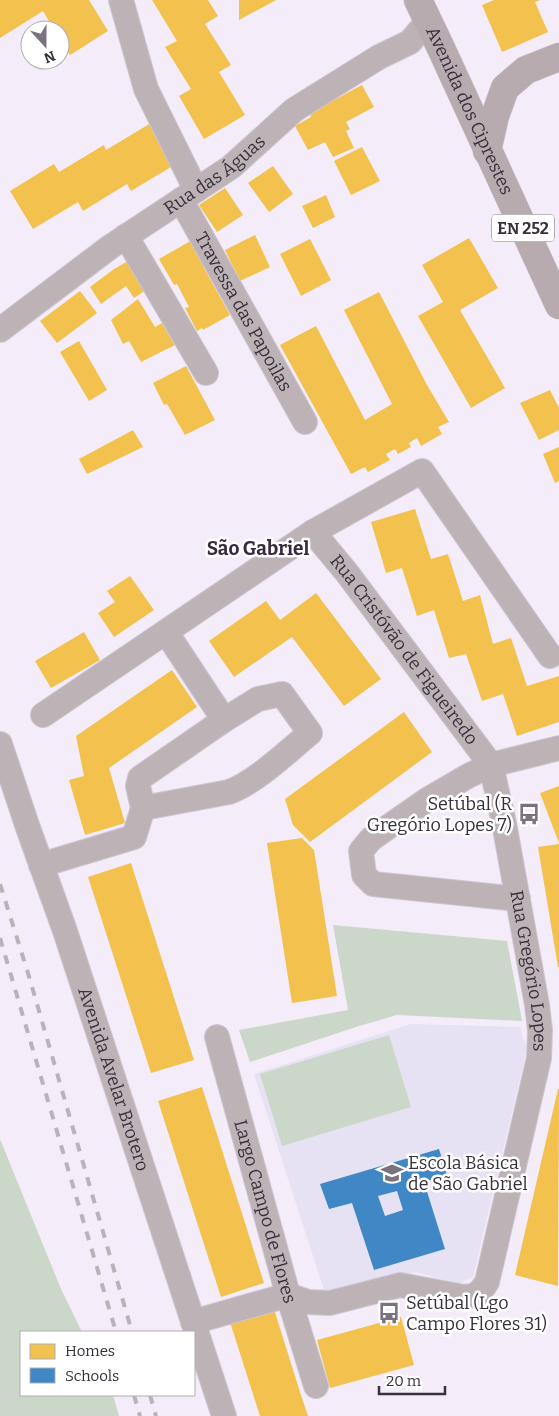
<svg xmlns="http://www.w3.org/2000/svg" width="559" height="1416" font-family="Bitter,serif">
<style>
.education{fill:#e6e1f3}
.green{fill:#cbd8c9}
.homes{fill:#f2c14e}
.schools{fill:#3f88c5;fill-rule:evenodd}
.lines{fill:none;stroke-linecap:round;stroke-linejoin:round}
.minor-casing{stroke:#cec7d2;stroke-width:26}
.major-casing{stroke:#cec7d2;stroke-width:29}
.minor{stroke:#bdb3b6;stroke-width:24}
.major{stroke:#b7abaf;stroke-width:28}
.rail{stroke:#bab2b7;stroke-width:4;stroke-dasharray:9 9;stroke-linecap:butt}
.labels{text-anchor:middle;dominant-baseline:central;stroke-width:5;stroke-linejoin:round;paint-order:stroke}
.shield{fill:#fff;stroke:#746f76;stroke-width:1}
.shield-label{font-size:16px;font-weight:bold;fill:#38313c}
.street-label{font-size:18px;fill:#38313c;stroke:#fff}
.poi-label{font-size:18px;fill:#38313c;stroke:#fff;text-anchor:start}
.neighbourhood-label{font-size:19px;font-weight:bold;fill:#37293f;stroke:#fff}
</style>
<rect width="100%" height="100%" fill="#f4ecf8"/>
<!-- education -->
<path class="education" d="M411,1024L520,1027L527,1049L473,1277L458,1284L417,1272L325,1293L254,1074Z"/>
<!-- green -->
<path class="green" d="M333,925L507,941L522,1021L397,1015L359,1026L250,1062L239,1030L348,1010Z
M389,1035L411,1107L282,1146L260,1074Z
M0,1139L61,1289L82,1332H21V1395H113L119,1416H0Z"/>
<!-- homes -->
<path class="homes" d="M0,0H89L108,31L70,55L60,39V30H54L43,11L0,38Z
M152,0H208L218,16L205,24L231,65L219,72L245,115L204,139L179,96L191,89L165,47L177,41Z
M239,0H276L239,20Z
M494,0H540L535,2L548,32L502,52L482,5Z
M362,85L374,107L346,122L350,129L346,131L354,148L333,157L325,142L308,150L295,126L311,117L310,113Z
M151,123L176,164L131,191L127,184L83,211L78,202L33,229L10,191L54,164L59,172L104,145L106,150Z
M362,147L380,181L351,195L334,161Z
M273,166L293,194L269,212L248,183Z
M225,188L243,215L217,232L199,205Z
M326,195L335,217L313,228L302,206Z
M255,235L270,267L240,281L225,250Z
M469,238L498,288L460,310L505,388L471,408L418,316L443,302L422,265Z
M194,239L208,267L204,268L230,315L203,330L202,328L197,331L185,308L189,307L177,284L174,285L159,259Z
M310,239L331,280L301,296L280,254Z
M128,261L146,290L134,298L126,286L101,304L90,287L114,269Z
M80,291L97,313L57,343L40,321Z
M379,292L427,385L449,422L438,427L442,434L421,446L417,438L409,443L411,447L398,454L395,449L386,454L390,460L368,472L365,467L351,474L280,345L316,326L365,420L392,404L344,310Z
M138,299L155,327L162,323L175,345L141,362L129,341L123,344L111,320Z
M79,341L107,390L89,401L60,352Z
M186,366L215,420L185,435L167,404L164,405L153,383Z
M550,390L559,408V430L539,440L520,403Z
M133,430L143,447L87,474L79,459Z
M559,447V481L555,483L543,454Z
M415,509L431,559L448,554L463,601L480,595L493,644L511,638L527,686L559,676V722L517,736L503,694L482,701L466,654L449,658L434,610L417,616L402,568L386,573L371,522Z
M130,576L154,610L114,637L98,613L115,602L107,591Z
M316,593L381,679L344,706L292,637L234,677L209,641L266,601L280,620Z
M84,632L100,660L51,688L35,661Z
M172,670L197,707L109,768L125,823L85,835L69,780L84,776L76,736Z
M404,712L432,752L310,842L293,825L285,799Z
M559,786V843L540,793Z
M302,838L314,850L337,996L292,1003L267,843Z
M559,844V967H558L538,847Z
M131,863L194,1060L151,1073L88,877Z
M202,1087L264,1283L221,1297L158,1101Z
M558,1089H559L558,1286L515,1275Z
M274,1309L299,1389L308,1416H260L230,1322Z
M401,1317L414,1365L330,1388L317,1340Z"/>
<!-- schools -->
<path class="schools" d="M439,1149L447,1175L424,1182L445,1249L374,1270L352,1203L329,1209L320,1184ZM397,1191L403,1210L385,1216L378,1196Z"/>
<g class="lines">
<!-- minor casing -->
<g class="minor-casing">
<g id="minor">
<path d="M121,0L146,89L196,190"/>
<path id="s1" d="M181,200L305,422"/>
<path d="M126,236L206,373"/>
<path id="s2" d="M0,330L110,247L231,167L294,110L379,57L410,42L428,21"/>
<path d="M313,532L422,471L550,656"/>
<path d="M166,632L224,720"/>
<path id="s3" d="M43,715L313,532L347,573L491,765L504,823L537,1005L540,1030L539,1058L487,1282C480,1293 477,1296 464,1297L400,1285L330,1303L308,1302L288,1295L193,1322"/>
<path id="s4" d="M0,744L27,825L65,931L224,1416"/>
<path d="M41,865L134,837L143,808L138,786L140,778L224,720L258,699L282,694L310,733C287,752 256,782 229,792L143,808"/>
<path d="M518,899L373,884L364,875L361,851L371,839L427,800L468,776L491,765L559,748"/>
<path id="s5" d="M217,1037L288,1295L316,1386"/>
</g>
</g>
<!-- major casing -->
<g class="major-casing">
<g id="major">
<path id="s6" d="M418,0L440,46L559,305"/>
<path d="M487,151L495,116L505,88L526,70L559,57"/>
</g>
</g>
<!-- minor -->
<use href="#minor" class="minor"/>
<!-- major -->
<use href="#major" class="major"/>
<!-- rail -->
<path class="rail" d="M0,884L28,973L132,1332
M0,938L116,1332
M134,1395L140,1416
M150,1395L156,1416"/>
</g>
<!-- icons -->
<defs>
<g id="bus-bare" transform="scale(1.725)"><path d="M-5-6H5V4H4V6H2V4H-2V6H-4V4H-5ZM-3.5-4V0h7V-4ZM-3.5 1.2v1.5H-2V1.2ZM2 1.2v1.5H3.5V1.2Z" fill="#7a727e" stroke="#fff" stroke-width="2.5" paint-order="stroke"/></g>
<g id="school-bare" transform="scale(1.725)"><path d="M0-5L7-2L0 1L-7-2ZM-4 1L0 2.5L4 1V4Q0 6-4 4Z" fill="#7a727e" stroke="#fff" stroke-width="2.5" paint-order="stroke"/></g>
</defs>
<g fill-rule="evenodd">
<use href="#bus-bare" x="529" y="814"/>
<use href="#school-bare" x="392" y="1173"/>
<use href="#bus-bare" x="389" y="1313"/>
</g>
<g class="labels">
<!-- shield labels -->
<rect class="shield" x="492" y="214.5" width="62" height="27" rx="4"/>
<g class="shield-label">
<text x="523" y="228">EN 252</text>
</g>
<!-- street labels -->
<g class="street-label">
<text stroke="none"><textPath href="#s6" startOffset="122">Avenida dos Ciprestes</textPath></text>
<text stroke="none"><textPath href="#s2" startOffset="265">Rua das Águas</textPath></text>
<text stroke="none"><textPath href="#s1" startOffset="128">Travessa das Papoilas</textPath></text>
<text stroke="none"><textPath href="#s3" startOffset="475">Rua Cristóvão de Figueiredo</textPath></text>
<text stroke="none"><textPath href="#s3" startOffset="829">Rua Gregório Lopes</textPath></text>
<text stroke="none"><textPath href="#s4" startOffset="354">Avenida Avelar Brotero</textPath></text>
<text stroke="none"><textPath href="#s5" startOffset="181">Largo Campo de Flores</textPath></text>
</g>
<!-- poi labels -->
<g class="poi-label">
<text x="512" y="804" text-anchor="end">Setúbal (R<tspan x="512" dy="21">Gregório Lopes 7)</tspan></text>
<text x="408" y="1163">Escola Básica<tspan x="408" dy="21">de São Gabriel</tspan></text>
<text x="406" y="1303">Setúbal (Lgo<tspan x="406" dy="21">Campo Flores 31)</tspan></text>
</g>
<!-- neighbourhood labels -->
<g class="neighbourhood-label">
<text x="258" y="548">São Gabriel</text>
</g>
</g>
<!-- legend -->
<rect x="20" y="1331" width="175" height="65" fill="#ffffff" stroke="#afadb1"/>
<rect x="30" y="1344" width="25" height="15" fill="#f2c14e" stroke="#afadb1"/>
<text x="65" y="1356" font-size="15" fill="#38313c">Homes</text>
<rect x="30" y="1368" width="25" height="15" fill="#3f88c5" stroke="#afadb1"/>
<text x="65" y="1381" font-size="15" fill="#38313c">Schools</text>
<!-- north arrow -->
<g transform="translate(45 45) rotate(159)"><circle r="24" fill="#ffffff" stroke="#afadb1"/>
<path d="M0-4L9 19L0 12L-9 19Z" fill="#7a727e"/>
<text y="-8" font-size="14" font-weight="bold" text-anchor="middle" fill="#38313c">N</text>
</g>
<!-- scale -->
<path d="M379 1386v8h66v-8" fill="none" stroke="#38313c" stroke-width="2.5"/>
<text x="386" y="1386" font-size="15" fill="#38313c" stroke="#ffffff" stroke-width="4" paint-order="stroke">20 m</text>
</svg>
